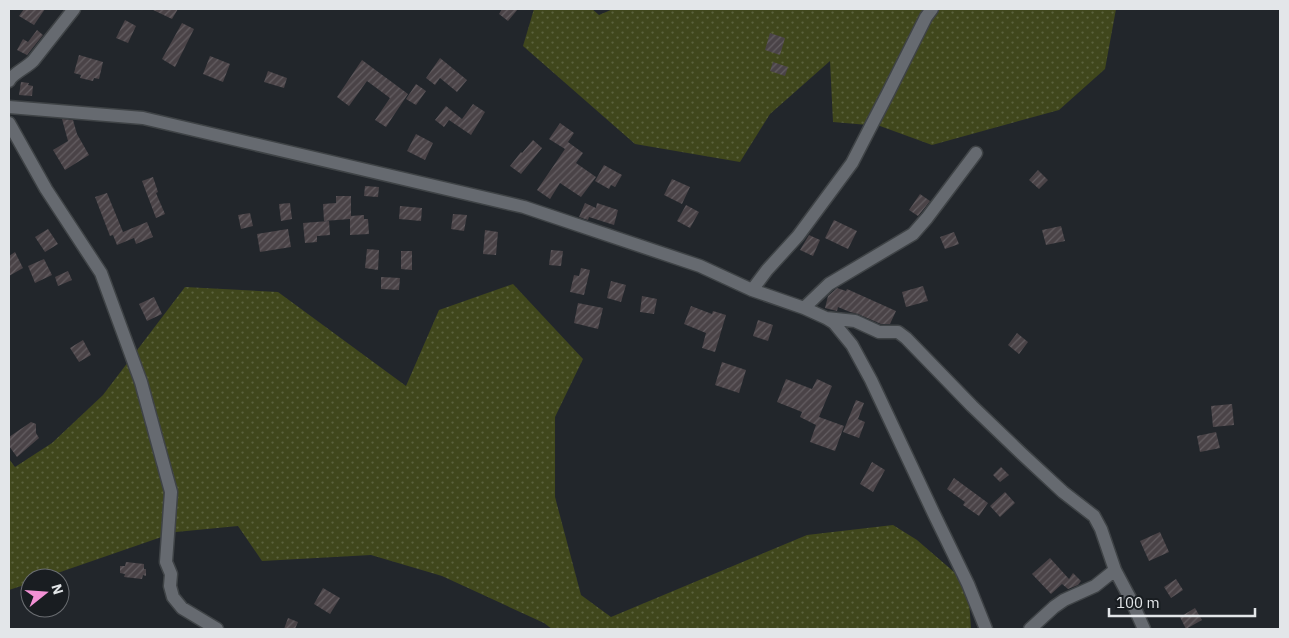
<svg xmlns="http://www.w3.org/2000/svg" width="1289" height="638" font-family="'IBM Plex Sans',sans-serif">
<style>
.green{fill:url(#green-dots)}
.building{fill:url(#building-hatch)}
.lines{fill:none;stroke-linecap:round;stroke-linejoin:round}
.minor-casing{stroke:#3f4346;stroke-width:15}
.minor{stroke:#666a70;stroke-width:12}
</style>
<defs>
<pattern id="green-dots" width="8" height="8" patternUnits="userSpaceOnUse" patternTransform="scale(1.25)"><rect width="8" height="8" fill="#40471c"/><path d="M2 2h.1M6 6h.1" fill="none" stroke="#5b623d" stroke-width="1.8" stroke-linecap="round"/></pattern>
<pattern id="building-hatch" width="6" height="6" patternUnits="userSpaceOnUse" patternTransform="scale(1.25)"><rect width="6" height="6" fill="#4a4347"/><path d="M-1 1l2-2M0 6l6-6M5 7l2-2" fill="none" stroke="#645e62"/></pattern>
</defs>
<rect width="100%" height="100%" fill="#22262b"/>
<!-- green -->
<path class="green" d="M534,9H592L599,15L613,9H1116L1105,69L1059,110L932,145L880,126L833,122L830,61L770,114L740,162L635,144L523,46Z
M513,284L583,359L555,417V497L581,595L611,617L807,535L893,525L917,540L968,584L971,629H552L544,623L442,576L371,555L262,561L238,526L176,532L43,578H30V583L9,590V459L15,467L52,443L103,395L185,287L278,292L406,386L439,310Z"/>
<!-- building -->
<path class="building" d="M24,9H45L34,25L19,16Z
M151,9H178L172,19Z
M502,9H518L508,21L499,14Z
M125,20L136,26L128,43L116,38Z
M182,23L194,29L175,67L162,59Z
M37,30L43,35L27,55L17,50L23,39L28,42Z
M770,33L785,38L780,55L765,50Z
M79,55L103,62L99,79L94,78L93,81L80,78L81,75L74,73Z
M210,56L230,64L223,82L203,74Z
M440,58L467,80L457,92L440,78L435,85L426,78Z
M362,60L408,94L386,127L375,120L390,98L367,81L349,106L337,97Z
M773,62L788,67L785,76L770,71Z
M268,71L287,78L284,88L264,82Z
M21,82L29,83L28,85L33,86L32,96L19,95Z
M416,84L426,91L416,105L406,99Z
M473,104L485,112L471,135L449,120L444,127L435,120L446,106L462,119Z
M62,119L73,120L77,134L89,155L65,170L53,150L68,141Z
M560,123L574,133L568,142L583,153L576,163L596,177L581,197L560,183L550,199L537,190L565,149L549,139Z
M416,134L433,143L425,160L407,151Z
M533,140L542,148L521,174L510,166L521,152L522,153Z
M604,165L622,175L615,187L611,185L609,189L595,181Z
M1038,170L1048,180L1039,189L1029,180Z
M153,177L158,192L156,193L165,214L156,218L142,181Z
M672,179L690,187L682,204L664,195Z
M365,186L379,187L378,197L364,196Z
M107,193L123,232L147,222L153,237L136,244L134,238L117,245L113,235L110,236L95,197Z
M920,194L930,201L918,216L909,210Z
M336,196H351V216L364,215V219H368L369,234L350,235V219L324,221L323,204L336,203Z
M290,203L292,219L281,221L279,204Z
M585,203L596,208L597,203L618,210L614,225L589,217L588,220L579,217Z
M686,205L699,212L690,228L677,221Z
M400,206L422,208L421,221L399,219Z
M250,213L253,226L241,229L238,215Z
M453,214L467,215L464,231L451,229Z
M834,220L857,231L848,249L825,238Z
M329,221L330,235L317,236V242L305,243L303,223Z
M1061,226L1065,241L1046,245L1042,230Z
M48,229L58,244L45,252L35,237Z
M288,229L291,247L260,252L257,234Z
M485,230L498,232L496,255L483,254Z
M954,232L959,244L945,249L940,237Z
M809,235L820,240L813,256L800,250Z
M367,249L379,250L378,270L365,268Z
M551,250L563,251L561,266L549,265Z
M401,251H412V270L401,269Z
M15,252L23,268L9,276V256Z
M44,259L52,275L35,283L28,266Z
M581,268L590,270L584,295L570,292L574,275L579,276Z
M68,271L72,280L58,286L55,277Z
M381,277L400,278L399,290L381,289Z
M611,281L626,285L621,302L607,298Z
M923,286L928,301L906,307L902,292Z
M837,288L846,291L847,289L896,311L890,324H881L858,314L850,312L838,307L837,311L825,308L828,296Z
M642,296L657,299L654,314L640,312Z
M154,297L162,314L147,321L139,304Z
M578,303L603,308L598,329L574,323Z
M691,306L712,314L713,311L726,315L715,352L702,348L706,333L684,324Z
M758,320L773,325L768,341L753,336Z
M1017,333L1028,342L1019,354L1008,345Z
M83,340L91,355L79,362L70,348Z
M722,362L746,370L739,393L715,385Z
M786,379L812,389L817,379L832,386L819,417L844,426L835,451L810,442L816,425L800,417L802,412L777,402Z
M856,400L864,403L858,419L865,422L859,438L843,432Z
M1232,404L1234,425L1213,427L1211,406Z
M31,422L36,424V433L39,438L17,457L9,446V437Z
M1216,432L1220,448L1200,452L1197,436Z
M872,462L885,470L873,492L860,484Z
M1001,467L1009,475L1000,482L993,475Z
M954,478L988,503L979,516L963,505L965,502L947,489Z
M1005,492L1015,503L1000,517L990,506Z
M1160,532L1169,552L1149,561L1140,541Z
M1050,558L1069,579L1073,573L1081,581L1078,585L1068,589L1062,584L1051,594L1032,574Z
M126,562L144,564V569H146V576L143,575L142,579L124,577L125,574L120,573V566H125Z
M1176,579L1183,590L1171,598L1164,587Z
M323,588L340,598L330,614L314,604Z
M1195,608L1202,620L1186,629L1180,617Z
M288,618L298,622L295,629H284Z"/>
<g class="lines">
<!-- minor casing -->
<g class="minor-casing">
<path id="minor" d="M9,81C12,74 26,68 33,61L74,9
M9,107L143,118L524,207L700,266L752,290L804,308L826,318L834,323L852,345L871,380L934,514L968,584L986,629
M9,123L46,189L101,273L141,382L171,492L166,562L171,574L170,586L173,597L182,608L217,629
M752,290L767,270L798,236L852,163L888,93L926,17L932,9
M804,308L829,284L913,234L927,218L976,153
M826,318L855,321L879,332H898L906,338L972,406L1022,454L1063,492L1094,516L1101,529L1115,570L1132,602L1144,629
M1030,629L1054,607L1064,600L1095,586L1115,570"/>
</g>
<!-- minor -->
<use href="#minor" class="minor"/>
</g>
<!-- border -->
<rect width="1289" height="638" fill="none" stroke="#e3e6e9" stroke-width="20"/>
<!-- north arrow -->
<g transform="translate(45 593) rotate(73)"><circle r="24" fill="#191d21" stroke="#6a6d71"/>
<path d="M0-4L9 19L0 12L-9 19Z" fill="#f391d5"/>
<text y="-8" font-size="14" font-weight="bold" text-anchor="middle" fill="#e3e6e9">N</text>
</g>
<!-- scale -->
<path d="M1109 608v8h146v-8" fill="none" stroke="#e3e6e9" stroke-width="2.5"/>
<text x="1116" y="608" font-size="15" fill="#e3e6e9" stroke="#191d21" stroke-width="4" paint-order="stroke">100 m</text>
</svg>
